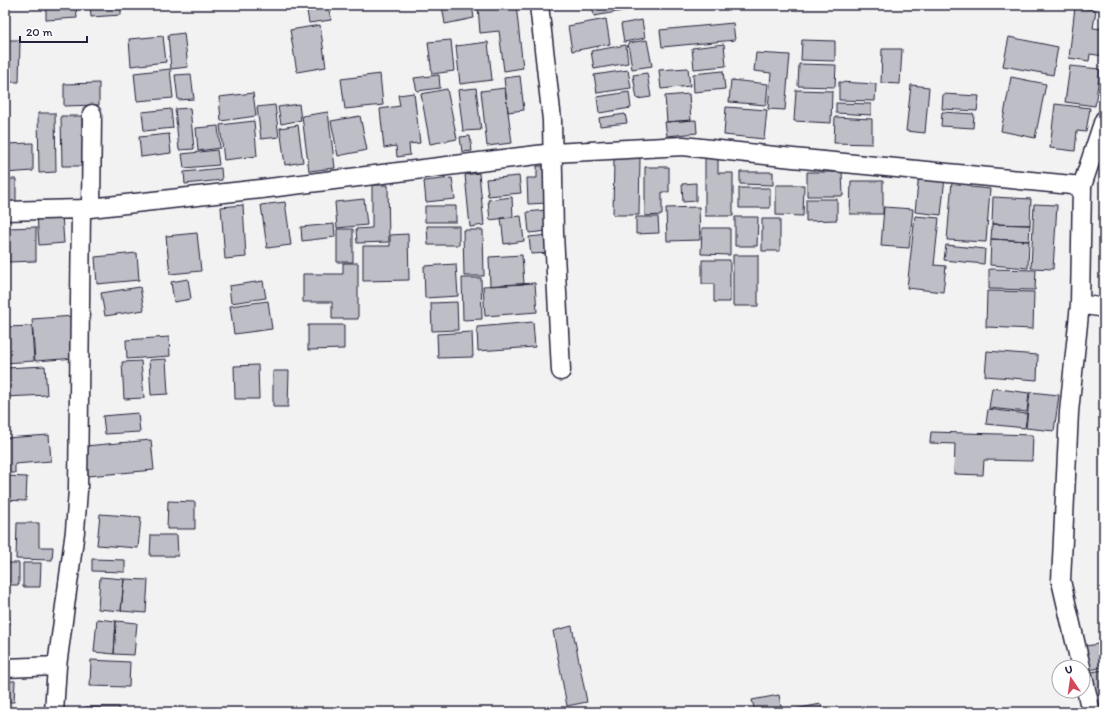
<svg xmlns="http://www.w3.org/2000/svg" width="1109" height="717" font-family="Itim,sans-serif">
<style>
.building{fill:#bebec6;stroke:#22223b}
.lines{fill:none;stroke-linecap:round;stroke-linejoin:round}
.street-casing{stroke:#22223b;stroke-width:21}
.street{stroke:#fff;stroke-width:18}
</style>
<rect width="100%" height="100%" fill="#f2f2f3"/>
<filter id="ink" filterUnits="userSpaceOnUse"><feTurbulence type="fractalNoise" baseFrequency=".025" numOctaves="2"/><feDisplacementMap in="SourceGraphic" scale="8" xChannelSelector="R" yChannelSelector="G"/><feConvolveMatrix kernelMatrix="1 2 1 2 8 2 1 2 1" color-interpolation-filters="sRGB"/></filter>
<g filter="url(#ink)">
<!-- building -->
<path class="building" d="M46,5H76L77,18L46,20Z
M90,5H121V15L91,17Z
M306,5H328L331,20L309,23Z
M442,5H472L474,18L445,24Z
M484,5H516L523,68L504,71L499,31L480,33L478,6Z
M592,5H621L622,11L594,16Z
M621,5H659L622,11Z
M1075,7L1096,10L1093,28L1104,29V56L1090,54L1089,61L1069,58Z
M606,19L610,44L572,51L568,26Z
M642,20L645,38L624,42L621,24Z
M733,23L735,40L662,47L660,30Z
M320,25L326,67L297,72L290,30Z
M184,33L188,67L171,69L168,35Z
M163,36L166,62L131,66L129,39Z
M1009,37L1058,47L1053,75L1003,66Z
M6,40H20L19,82H5Z
M451,40L454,71L432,74L428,42Z
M647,40L652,66L632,69L628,43Z
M802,40L835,41V61L801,60Z
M488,42L492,80L460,84L456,46Z
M724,44L726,66L694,69L692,48Z
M626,45L628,63L594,69L591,51Z
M882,49H902L900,84L881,83Z
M756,53L790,55L785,110L768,109L771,73L754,71Z
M799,64L836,65L835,87L798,86Z
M1070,66L1100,69L1095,106L1065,102Z
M688,68L690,86L661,89L659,70Z
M170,69L173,98L137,101L134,73Z
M628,70L631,88L597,93L594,75Z
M723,71L725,89L694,92L693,74Z
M647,73L651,97L637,99L633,75Z
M191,74L194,99L178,100L175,75Z
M380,74L383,105L345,109L341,79Z
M439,75L440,88L417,91L414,78Z
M520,76L524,110L508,112L504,78Z
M1011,77L1046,84L1035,138L1001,131Z
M731,80L768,84L766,105L729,102Z
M839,82L876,84L875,101L839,100Z
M99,83V105L64,106V84Z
M911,85L929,87L925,133L906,131Z
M476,88L481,130L463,131L458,90Z
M505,88L512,143L487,146L481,91Z
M447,89L457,139L430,144L421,94Z
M796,90L832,91L831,123L794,121Z
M629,92L631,108L599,113L597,97Z
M253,93L256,116L221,121L219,97Z
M414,93L420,143L409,144L410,155L397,157L396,146L384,148L380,109L400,106L398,95Z
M689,94L691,120L667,122L665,96Z
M943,94L979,96L977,111L942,109Z
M836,103L871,104V115L836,113Z
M299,104L301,120L281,124L278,107Z
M1055,104L1090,108L1086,132L1077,131L1075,151L1050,148Z
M275,105L279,137L261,139L257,107Z
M726,107L767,110L764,139L724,135Z
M190,108L194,149L179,150L175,109Z
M171,109L173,128L144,131L142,112Z
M328,112L335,168L309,171L302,116Z
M942,112L974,114L973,128L941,126Z
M38,113H55L56,172L39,173Z
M625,114L627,123L600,126L599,118Z
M61,116H82L83,166H62Z
M360,116L367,150L338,156L331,121Z
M835,117L872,119V144L834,143Z
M696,120L697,133L667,136L665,122Z
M254,121L257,156L224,160L220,125Z
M298,125L303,162L285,165L280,128Z
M218,126L220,148L198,151L196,128Z
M169,134L171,153L141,157L139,137Z
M470,136L472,151L462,152L460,137Z
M33,143V171L5,173V144Z
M217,150L219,165L184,168L182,154Z
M705,156H718V173H733V216H705Z
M614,157H640L639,215H613Z
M537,166H547L548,203L528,204L527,178H537Z
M645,167H669V192H662V215L645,216Z
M221,168L222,180L185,184L184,172Z
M740,172H773V185L740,184Z
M807,172H842L843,196H807Z
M479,173L484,225L470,227L465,175Z
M919,174L945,177L941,215L915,212Z
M519,176L521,193L488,196L486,179Z
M452,178L455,199L426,202L424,181Z
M5,179H16V205L5,204Z
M851,181H883V214H850Z
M952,181L970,183V187L990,189L986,242L947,240Z
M696,183V201L683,202L682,184Z
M372,185H388L389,242L357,243L356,229L372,228Z
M776,185H804L803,216L776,215Z
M739,188H770V208H739Z
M512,197L513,217L490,220L488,200Z
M993,197L1031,199L1030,225L992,224Z
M364,199L367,225L337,228L335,202Z
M806,199H837V220L806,221Z
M285,202L291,245L267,248L261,205Z
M1034,204L1057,205L1053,269L1031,268Z
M243,205L246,257L225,259L221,207Z
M425,206H456V222H425Z
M699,207L700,240L667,241L666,208Z
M884,207L913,209L909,248L881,246Z
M546,210L548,231L529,233L527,212Z
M62,214L64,243L39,245L37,215Z
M521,216L524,241L504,244L501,218Z
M915,216L939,218L934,265L946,266L943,292L907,288Z
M636,217H658L659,233L636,234Z
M735,217H758L757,246H735Z
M762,219H780V251H762Z
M334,224L335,237L302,241L301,227Z
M992,224L1030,225L1029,241L991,239Z
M427,226H459V245H428Z
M36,227V261L8,262V228Z
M702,228H730V255L701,254Z
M337,229H353V262H337Z
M463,230H483L484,276H464Z
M197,233L201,271L170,274L166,236Z
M5,234H7V275H5Z
M408,234L409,280L363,281V246H390V235Z
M548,235L550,253L531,254L529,237Z
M991,239L1029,241L1028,268L990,265Z
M946,245L985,249L984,264L944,260Z
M137,253L139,280L97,284L95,257Z
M522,255L524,284L490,286L489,257Z
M733,255H758V306H733Z
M702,260H730V302H714V284H702Z
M343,263H358V319H332V302H303V274H343Z
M456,264L458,296L425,298L424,266Z
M989,269L1036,270L1035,290L989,289Z
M462,278H481L482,319L463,320Z
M188,279L191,299L174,302L171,282Z
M263,281L266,298L231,303L229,286Z
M535,283L537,312L485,316L483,286Z
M140,287L144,310L105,316L101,293Z
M987,291L1034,292L1033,329L986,327Z
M268,301L272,329L234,334L230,306Z
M457,302L458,330L432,331L431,303Z
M74,316L77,358L35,361L32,319Z
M533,322L535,347L478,351L477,327Z
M308,325H344V349L308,350Z
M32,326L34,361L5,363V327Z
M472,332L473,357L438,358L437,334Z
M169,337L170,356L127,359L126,340Z
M987,351L1038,355L1037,380L985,376Z
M166,359L168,394L151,395L149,360Z
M141,361L144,398L124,399L122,362Z
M258,365L259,399H235L234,366Z
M45,366L47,395L5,397V368Z
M273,371H289L288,407H273Z
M992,388L1029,393L1027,412L989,408Z
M1030,392L1059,395L1054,431L1026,428Z
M988,409L1027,414L1025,428L986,424Z
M138,413L140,432L105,434L103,416Z
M931,432L1033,435L1032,461L984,460L983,475L954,474L955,444L930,443Z
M49,435L51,461L15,464V473H5V438Z
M151,440L154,470L88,476L85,446Z
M5,476L27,477L26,501L5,500Z
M168,501L195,502V529H167Z
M100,514L141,517L138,548L97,545Z
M17,523H39V547H53L52,560L16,559Z
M151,535H177L178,556H150Z
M92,559L125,560V572L92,571Z
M7,563H19V585H8Z
M23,563H41L40,587H23Z
M100,577L124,579L121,611L98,609Z
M124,579L148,580L146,613L121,611Z
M5,605H7L10,624L5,625Z
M97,619L116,621L114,654L94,652Z
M116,621L137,623L134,655L114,654Z
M572,626L587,702L567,706L553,631Z
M1104,643V667L1089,670L1086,646Z
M91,660L130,662L129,687L90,686Z
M1104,670V695L1095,696L1091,672Z
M5,681H15L14,702H5Z
M779,695L782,712H755L752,700Z
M821,704L823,712H795V709Z
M85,707H119V712H85Z"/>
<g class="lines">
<!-- street casing -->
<g class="street-casing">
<path id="street" d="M539,5L552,120L554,234L561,371
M91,208L92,114
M5,211L81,209L261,189L553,153L683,146L793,158L1082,186
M1080,304L1104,308
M1081,667L1061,581L1069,412L1080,304L1082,186L1104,120
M5,668L57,666
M1083,676L1091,712
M54,712L57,666L75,531L78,490L81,209"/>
</g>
<!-- street -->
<use href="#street" class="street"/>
</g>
</g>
<!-- margin -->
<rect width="1109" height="717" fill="none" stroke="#fff" stroke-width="20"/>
<rect x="10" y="10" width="1089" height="697" fill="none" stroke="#22223b" stroke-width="1.5" filter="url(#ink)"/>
<!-- north arrow -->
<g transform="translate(1071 679) rotate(347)"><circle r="19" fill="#ffffff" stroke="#a7a7b1"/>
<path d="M0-3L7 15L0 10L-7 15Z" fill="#d1495b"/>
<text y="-6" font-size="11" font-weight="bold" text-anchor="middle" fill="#22223b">U</text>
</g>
<!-- scale -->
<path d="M20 36v6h67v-6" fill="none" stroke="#22223b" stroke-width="2"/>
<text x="26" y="36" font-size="12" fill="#22223b" stroke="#ffffff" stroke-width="3" paint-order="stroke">20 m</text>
</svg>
